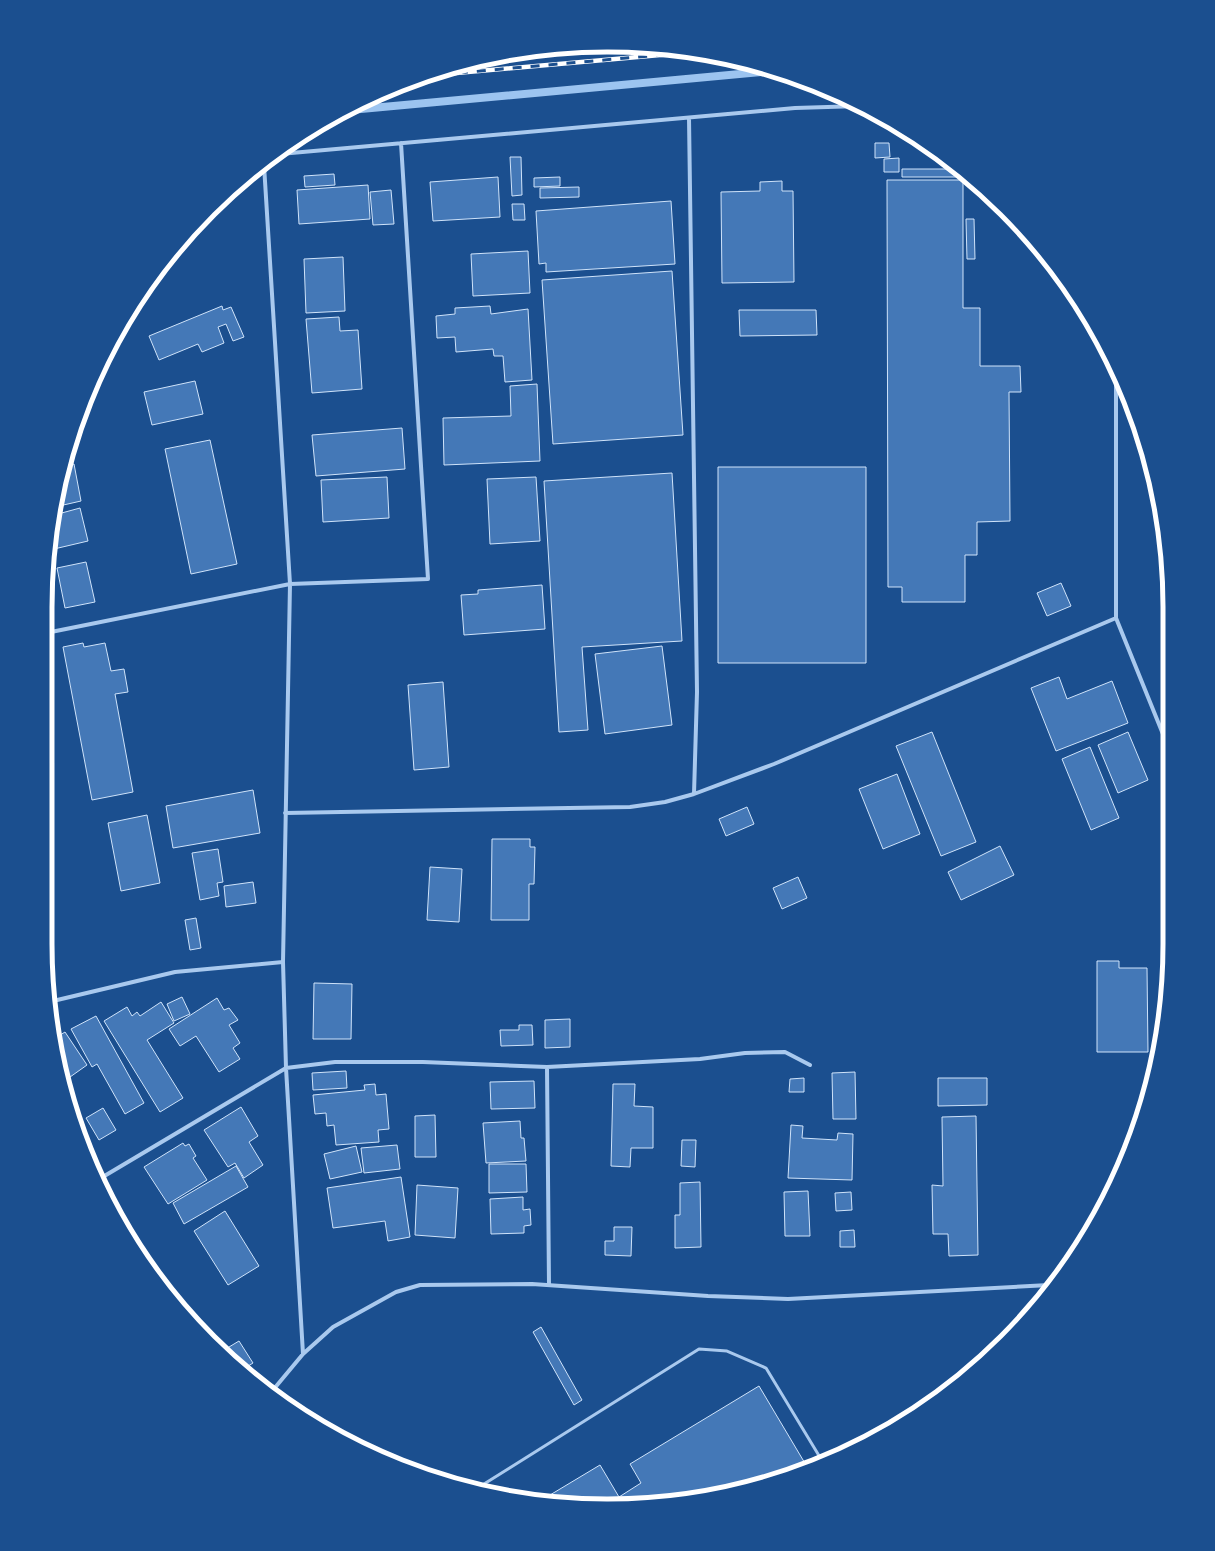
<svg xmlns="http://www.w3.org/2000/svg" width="1215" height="1551" font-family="'Public Sans',sans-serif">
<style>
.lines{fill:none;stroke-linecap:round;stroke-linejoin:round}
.stream{stroke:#9cc4f0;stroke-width:8}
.building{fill:#4478b7;stroke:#cfe3fa}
.lane{stroke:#a9c9ee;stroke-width:3}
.street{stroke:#a9c9ee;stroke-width:4}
.rail-casing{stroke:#fff;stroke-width:4.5}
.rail{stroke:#1b4f8f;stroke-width:3;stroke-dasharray:9;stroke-linecap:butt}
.rim{fill:none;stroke:#fff;stroke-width:5}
</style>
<rect width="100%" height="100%" fill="#1b4f8f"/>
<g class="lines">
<!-- stream -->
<path class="stream" d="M350,110L772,71"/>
</g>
<!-- building -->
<path class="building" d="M875,143H889L890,157L875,158Z
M510,157H521L522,195L512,196Z
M899,158V172H884V159Z
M902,169H958L963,173V177H902Z
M334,174L335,185L305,187L304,176Z
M498,177L500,217L433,221L430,182Z
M560,177V186L534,187V178Z
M887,180H963V308H980V366H1020L1021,392H1009L1010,521L977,522V555H965V602H902V587H888Z
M782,181V191H793L794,282L722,283L721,192L760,191V182Z
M368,185L370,219L299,224L297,190Z
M579,187V197L540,198V188Z
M391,190L394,224L373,225L370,192Z
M671,201L675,264L546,272V263L539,264L536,211Z
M512,204H524L525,220H513Z
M966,219H974L975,259H967Z
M528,251L530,293L473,296L471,254Z
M343,257L345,311L306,313L304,259Z
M672,271L683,435L553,444L542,280Z
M222,306L223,310L231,307L244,337L233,341L226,324L218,327L224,343L202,352L198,344L159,360L149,336Z
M490,306L491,314L528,309L532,380L505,382L503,356H494L493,349L456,352L455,337L437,338L436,316L455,314V308Z
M739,310H816L817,335L740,336Z
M339,317L340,331L358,330L362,389L312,393L306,319Z
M195,381L203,414L152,425L144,392Z
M537,384L540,461L444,465L443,418L511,416L510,386Z
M402,428L405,469L316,476L312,435Z
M210,440L237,564L191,574L165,449Z
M74,464L81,501L59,506L67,465Z
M718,467H866V663H718Z
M672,473L682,641L582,647L588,730L559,732L544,481Z
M387,477L389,518L323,522L321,480Z
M536,477L540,541L490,544L487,479Z
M80,508L88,541L54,549L52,541L58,514Z
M86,562L95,602L65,608L57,568Z
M1061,583L1071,606L1047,616L1037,593Z
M542,585L545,629L464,635L461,595L478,594V590Z
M83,643L84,647L105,643L111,671L124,669L128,692L115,694L133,792L92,800L63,647Z
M662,646L672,725L605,734L595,654Z
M1059,677L1067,699L1112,681L1128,723L1056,751L1031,688Z
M443,682L449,767L414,770L408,685Z
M932,732L976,842L941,856L896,746Z
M1128,732L1148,780L1118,793L1098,745Z
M1090,747L1119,818L1091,830L1062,759Z
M897,774L920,834L883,849L859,789Z
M253,790L260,833L173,848L166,806Z
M747,807L754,824L726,836L719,819Z
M147,815L160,883L121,891L108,823Z
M492,839H530V847H535L534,884H529V920H491Z
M1000,846L1014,875L961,900L948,872Z
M218,849L223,882L217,883L219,896L200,900L192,853Z
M430,867L462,869L459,922L427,920Z
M798,877L807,898L782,909L773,888Z
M253,882L256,903L226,907L224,886Z
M196,918L201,948L190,950L185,920Z
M1097,961H1119V968H1147L1148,1052H1097Z
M314,983L352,984L351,1039H313Z
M182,997L190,1014L174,1021L167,1004Z
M217,998L224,1010L229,1008L238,1020L229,1025L240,1043L233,1048L240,1059L219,1072L196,1036L180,1046L169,1029Z
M161,1002L174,1023L147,1040L183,1098L160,1112L104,1021L127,1007L132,1016L137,1012L140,1016Z
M96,1016L144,1103L125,1114L97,1064L92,1067L71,1029Z
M570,1019V1047L545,1048V1020Z
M519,1025H532L533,1045L501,1046L500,1030H519Z
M65,1032L87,1065L63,1082L57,1037Z
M346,1071L347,1088L313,1090L312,1073Z
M855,1072L856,1119H833L832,1073Z
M804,1078V1092H789L790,1079Z
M938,1078H987V1105L938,1106Z
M534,1081L535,1108L491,1109L490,1082Z
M375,1084L376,1095L386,1094L389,1129L378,1130L379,1142L336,1145L334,1125L327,1126L326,1113L315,1114L313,1095L365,1090L364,1085Z
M613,1084H635L634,1106L653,1107V1148H631L630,1167L611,1166Z
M241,1107L258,1136L249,1142L263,1165L244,1178L235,1163L228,1167L204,1130Z
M103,1108L116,1130L99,1140L86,1118Z
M435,1115L436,1157H415V1116Z
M976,1116L978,1255L949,1256L948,1234H933L932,1185L943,1186L942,1117Z
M520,1121L521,1138H524L526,1161L486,1163L483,1123Z
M791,1125L803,1126L802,1138L837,1140L838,1133L853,1134L852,1180L788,1178Z
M682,1140H696L695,1167L681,1166Z
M183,1143L185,1146L189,1144L196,1156L193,1158L207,1180L168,1204L144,1167Z
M397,1145L400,1169L364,1173L361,1148Z
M356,1146L362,1172L330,1179L324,1154Z
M489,1164H526L527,1192L489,1193Z
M236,1166L248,1187L184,1224L173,1203Z
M401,1177L410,1237L388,1241L385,1221L333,1228L327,1188Z
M700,1182L701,1247L675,1248V1215H680V1183Z
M417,1185L458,1188L455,1238L415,1235Z
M808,1191L810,1236H785L784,1192Z
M851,1192L852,1210L836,1211L835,1193Z
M523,1197V1210L530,1209L531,1225L524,1226V1233L491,1234L490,1199Z
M225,1211L259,1266L228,1285L194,1231Z
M614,1227H632L631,1256L605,1255V1241H614Z
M854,1230L855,1247H840V1231Z
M541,1327L582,1400L574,1405L533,1332Z
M239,1341L253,1363L245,1368L226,1353L224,1350Z
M759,1386L806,1465L753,1487L608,1506L545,1498L600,1465L619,1497L641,1483L630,1464Z"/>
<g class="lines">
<!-- lane -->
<path class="lane" d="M476,1489L699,1349L727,1351L766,1368L821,1459"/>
<!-- street -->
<path class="street" d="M689,118L697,692L694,794
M280,154L795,108L860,106
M264,165L290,584L283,962L286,1068L303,1354
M1116,374V618L1169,749
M46,633L290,584L428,579L401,143
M285,813L630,807L665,802L694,794L774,764L1116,618
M53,1001L175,972L283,962
M547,1067L549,1285
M101,1178L286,1068L335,1062H423L547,1067L700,1059L745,1053L785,1052L810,1065
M273,1390L303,1354L333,1327L396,1292L420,1285L532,1284L708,1296L788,1299L1049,1285"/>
<!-- rail casing -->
<g class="rail-casing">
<path id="rail" d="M423,76L683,53"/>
</g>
<!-- rail -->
<use href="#rail" class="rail"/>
</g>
<!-- crop -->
<path d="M0 0H1215V1551H0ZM607 52H608A555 555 0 0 1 1163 607V944A555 555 0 0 1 608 1499H607A555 555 0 0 1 52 944V607A555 555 0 0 1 607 52Z" fill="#1b4f8f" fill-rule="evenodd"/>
<path class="rim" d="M607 52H608A555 555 0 0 1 1163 607V944A555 555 0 0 1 608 1499H607A555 555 0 0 1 52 944V607A555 555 0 0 1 607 52Z"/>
</svg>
